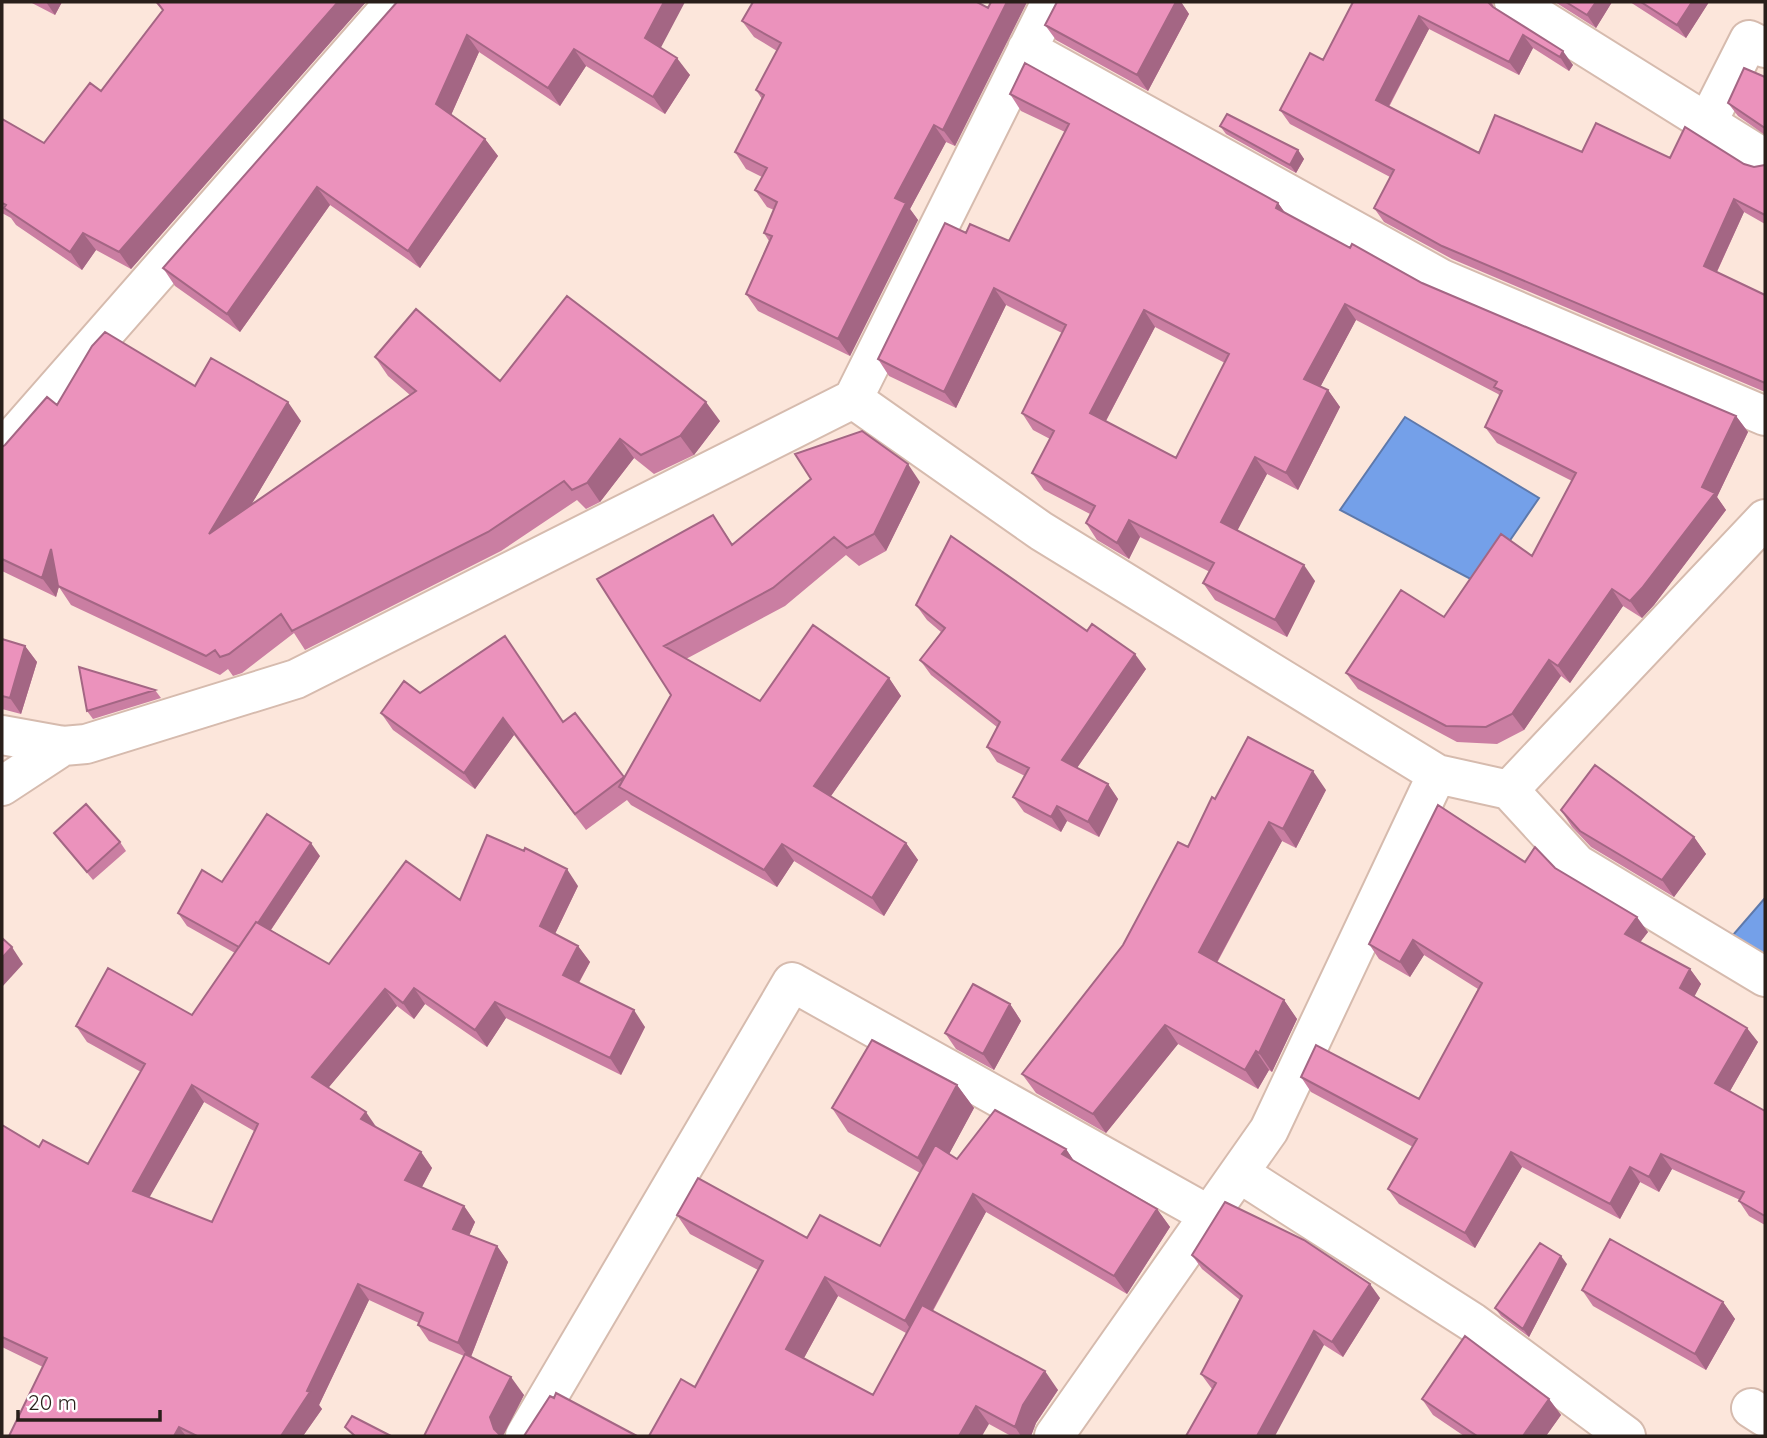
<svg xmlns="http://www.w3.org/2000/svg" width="1767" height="1438" font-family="Quicksand,sans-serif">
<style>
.water{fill:#74a0e9;stroke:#5e79ab;stroke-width:2}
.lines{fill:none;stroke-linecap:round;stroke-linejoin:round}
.minor-casing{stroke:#d6bbae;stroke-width:42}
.minor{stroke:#fff;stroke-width:38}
.wall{fill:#ca7ea2;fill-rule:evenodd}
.shaded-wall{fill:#a46684}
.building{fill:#eb92bc;stroke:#a46684;stroke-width:2;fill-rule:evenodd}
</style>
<rect width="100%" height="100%" fill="#fce6db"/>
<!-- water -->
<path class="water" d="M1405,417L1539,498L1480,584L1340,510Z
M1765,898V955L1733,935Z"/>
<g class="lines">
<!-- minor casing -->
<g class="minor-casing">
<path id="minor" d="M1514,2L1765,159
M1027,49L1442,279L1765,416
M1707,123L1749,40L1765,48
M853,399L1041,531L1437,774L1509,790L1765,519
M2,450L395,2
M2,735L63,746L86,744L296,679L853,399L1051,2
M2,786L63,746
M1509,790L1577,864L1765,977
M1239,1173L1472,1322L1626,1436
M1751,1408L1765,1417
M525,1436L792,982L1209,1215
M1054,1436L1269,1130L1437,774"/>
</g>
<!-- minor -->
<use href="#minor" class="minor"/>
</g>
<!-- wall -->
<path class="wall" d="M30,2H62L55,15Z
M155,2H366L131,269L96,250L82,270L16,225L11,218L2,213V119L44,143L101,91L163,11Z
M397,2L661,48L690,75L665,114L586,66L560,106L479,52L451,115L485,139L498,156L420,268L330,205L240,332L175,286L163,268Z
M991,2H1027L955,146L946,142L910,209L918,220L850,356L758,311L746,294L769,241L764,233L774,210L767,207L755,190L762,177L746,169L735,152L762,99L756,90L777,51L754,37L742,21L988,8Z
M1057,2H1181L1189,14L1148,91L1056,40L1045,25Z
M1353,2H1492L1494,8L1573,65L1569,71L1533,48L1519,75L1429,29L1389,107L1479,153L1582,152L1744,164L1754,167L1765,165V224L1744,212L1717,272L1765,295V392L1452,259L1384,222L1374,208L1390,177L1290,124L1280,110L1323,60Z
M1555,2H1612L1596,28Z
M1630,2H1709L1686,38Z
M1765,77V135L1738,116L1728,103Z
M1010,94L1278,203L1286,214L1350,248L1422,283L1736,416L1748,432L1717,497L1726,510L1654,605L1642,618L1623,606L1570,683L1561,676L1524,730L1497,744L1457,742L1358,689L1346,673L1444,617L1532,556L1572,481L1497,443L1485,427L1500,396L1498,394L1356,320L1320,387L1328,390L1340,407L1298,490L1267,474L1237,530L1315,581L1287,637L1215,600L1203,583L1210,572L1140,537L1129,559L1097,540L1086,523L1090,514L1044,490L1032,473L1050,439L1033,430L1022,413L1062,333L1006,305L956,408L889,376L878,359L966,233L1009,241L1065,132L1021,111ZM1155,327L1225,363L1176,458L1106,421Z
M1220,126L1298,150L1304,159L1296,173L1226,134Z
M375,357L500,381L720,421L694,455L654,474L634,458L600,502L586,509L577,500L501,551L305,650L294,633L242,673L233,676L228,669L220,675L71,605L59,587L56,597L2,571V447L57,405L195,386L301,421L251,505L410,395L388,376Z
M920,482L886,551L859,566L846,555L785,606L686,659L760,701L889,678L901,696L831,796L906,843L918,860L884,916L794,861L777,887L631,805L627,800L586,830L514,735L475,789L393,730L381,713L420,693L563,722L624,778L671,695L597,579L725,533L733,545Z
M916,605L1087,631L1146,669L1077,768L1108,784L1118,799L1099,837L1067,821L1061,832L1024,812L1013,797L1025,776L997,762L987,747L997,727L931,675L920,660L941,632L927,620Z
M2,639L25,646L37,662L21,714L2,709Z
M155,690L161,698L93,719L87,711Z
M1326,790L1296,848L1282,841L1217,963L1284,1000L1297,1019L1272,1072L1269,1070L1258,1089L1178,1044L1106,1133L1036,1093L1022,1074L1123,945L1188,847L1215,799Z
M1561,810L1694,837L1706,854L1674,897L1591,847L1572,827Z
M54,833L120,842L126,851L93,880Z
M320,856L271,930L329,964L460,900L578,886L555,934L578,946L590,962L579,983L645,1027L621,1075L506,1018L487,1047L425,1004L414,1019L397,1006L328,1088L377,1128L421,1152L432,1168L422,1187L464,1206L475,1222L469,1235L497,1246L508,1262L471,1357L524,1395L503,1435L464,1356L429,1341L418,1325L419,1323L369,1300L319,1405L322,1409L303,1436H9L43,1367L2,1347V1125L39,1147L88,1164L141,1072L87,1042L76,1026L192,1015L235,953L187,926L178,913L222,882ZM204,1102L254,1131L212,1222L149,1197Z
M1525,862L1555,868L1648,932L1640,942L1690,969L1701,984L1694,996L1758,1042L1730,1091L1765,1111V1225L1749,1216L1739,1201L1740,1200L1672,1169L1659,1192L1640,1182L1620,1219L1522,1167L1475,1248L1399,1204L1388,1189L1413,1147L1311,1092L1301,1077L1419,1099L1478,989L1424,955L1410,977L1379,959L1369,944Z
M1010,1004L1021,1021L994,1070L956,1049L945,1033Z
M957,1085L974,1108L949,1154L957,1159L1066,1149L1074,1161L1157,1209L1170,1227L1127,1294L986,1212L933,1311L1058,1390L1036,1423L1031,1436H1011L989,1424L695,1387L758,1270L690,1234L677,1215L807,1238L880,1246L920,1173L848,1132L832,1108ZM838,1296L906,1333L873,1395L804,1358Z
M1192,1255L1380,1298L1343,1357L1324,1345L1212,1389L1201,1374L1240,1300L1202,1269Z
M1567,1264L1529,1337L1501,1316L1495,1308Z
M1582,1290L1723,1302L1735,1319L1706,1370L1593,1306Z
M1422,1399H1549L1561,1415L1546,1436H1464L1433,1415Z"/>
<!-- shaded-wall -->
<path class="shaded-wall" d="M46,2H62L55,15Z
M338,2H366L131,269L119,252Z
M664,2H685L657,55L645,38Z
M1007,2H1027L955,146L943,130Z
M1176,2H1181L1189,14L1148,91L1137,75Z
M1596,2H1612L1596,28L1587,15Z
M1692,2H1709L1686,38L1677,25Z
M1419,16L1429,29L1385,113L1376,100Z
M467,35L479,52L448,122L436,104Z
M1523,35L1533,48L1519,75L1509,62Z
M574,49L586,66L560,106L548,88Z
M1563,51L1573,65L1569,71L1560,57Z
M677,58L690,75L665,114L653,97Z
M934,125L946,142L910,209L918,220L850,356L838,339L895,198Z
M485,139L498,156L420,268L408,251Z
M1298,150L1304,159L1296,173L1290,165Z
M317,187L330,205L240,332L227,314Z
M1734,199L1744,212L1713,280L1704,266Z
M1278,203L1290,220L1276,208Z
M83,233L96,250L82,270L70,252Z
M994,288L1006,305L956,408L944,392Z
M1345,304L1356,320L1316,395L1304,379Z
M1144,310L1155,327L1101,430L1090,413Z
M1328,390L1340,407L1298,490L1286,473Z
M288,402L301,421L222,554L209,534Z
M706,402L720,421L694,455L680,436Z
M1736,416L1748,432L1717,497L1726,510L1654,605L1642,618L1630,601L1702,487Z
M620,439L634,458L600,502L587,483Z
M1255,457L1267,474L1233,539L1221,522Z
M908,464L920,482L886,551L874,534Z
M1129,520L1140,537L1129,559L1117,543Z
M51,549L64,568L56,597L42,578Z
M1304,565L1315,581L1287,637L1275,620Z
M1612,589L1623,606L1570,683L1558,666Z
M25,646L37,662L21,714L10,698Z
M1135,654L1146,669L1072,775L1062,760Z
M1549,660L1561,676L1524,730L1512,714Z
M889,678L901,696L826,803L814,786Z
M503,718L514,735L475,789L464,773Z
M1313,771L1326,790L1296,848L1283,829Z
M1108,784L1118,799L1099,837L1088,822Z
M1057,806L1067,821L1061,832L1051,817Z
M1269,822L1282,841L1212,971L1199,952Z
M1694,837L1706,854L1674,897L1662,880Z
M311,843L320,856L250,961L241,948Z
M906,843L918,860L884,916L872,898Z
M782,844L794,861L777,887L764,870Z
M567,869L578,886L551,942L540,926Z
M1637,917L1648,932L1635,949L1625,934Z
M1413,940L1424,955L1410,977L1400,962Z
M578,946L590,962L574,991L563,975Z
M12,947L23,964L2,987V958Z
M1690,969L1701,984L1691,1003L1680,988Z
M414,988L425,1004L414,1019L403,1003Z
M385,989L397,1006L324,1093L312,1077Z
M1284,1000L1297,1019L1272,1072L1259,1053Z
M495,1002L506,1018L487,1047L475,1030Z
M1010,1004L1021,1021L994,1070L983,1054Z
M634,1010L645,1027L621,1075L610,1058Z
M1165,1025L1178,1044L1106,1133L1093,1114Z
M1747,1028L1758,1042L1726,1098L1715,1083Z
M1256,1051L1269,1070L1258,1089L1245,1070Z
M192,1085L204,1102L144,1207L133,1191Z
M957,1085L974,1108L934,1182L918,1158Z
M366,1112L377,1128L361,1119Z
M1066,1149L1078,1167L1062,1154Z
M421,1152L432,1168L417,1196L405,1180Z
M1511,1152L1522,1167L1475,1248L1465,1233Z
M1661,1154L1672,1169L1659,1192L1649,1177Z
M1630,1167L1640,1182L1620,1219L1610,1204Z
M973,1194L986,1212L917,1339L905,1321Z
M464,1206L475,1222L465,1245L453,1229Z
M1157,1209L1170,1227L1127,1294L1114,1276Z
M497,1246L508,1262L470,1359L458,1343Z
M1561,1256L1567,1264L1529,1337L1523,1329Z
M825,1277L838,1296L799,1367L786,1349Z
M358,1284L369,1300L319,1405L322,1409L303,1436H281L307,1391Z
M1370,1284L1380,1298L1343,1357L1332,1342Z
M1723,1302L1735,1319L1706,1370L1695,1354Z
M1314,1331L1324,1345L1275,1436H1257Z
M1045,1371L1058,1390L1036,1423L1031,1436H1021L1015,1427L1023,1405Z
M511,1377L524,1395L503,1436H499L494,1429L490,1417Z
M1549,1399L1561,1415L1546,1436H1523Z
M976,1406L989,1424L982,1436H959Z
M179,1427L186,1436H174Z"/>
<!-- building -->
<path class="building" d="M157,2H338L119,252L83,233L70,252L4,208L6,205L2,203V119L44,143L90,83L101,91L163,10Z
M397,2H664L645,38L677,58L653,97L574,49L548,88L467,35L436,104L485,139L408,251L317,187L227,314L163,268Z
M753,2H977L988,8L991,2H1007L943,130L934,125L895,198L906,203L838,339L746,294L772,236L764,233L777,202L755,190L767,168L735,152L764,95L756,90L781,43L742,21Z
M1057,2H1176L1137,75L1045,25Z
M1353,2H1488L1493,7L1563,51L1560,57L1523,35L1509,62L1419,16L1376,100L1479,153L1495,115L1582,152L1596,123L1670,158L1685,127L1744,164L1754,167L1765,165V215L1734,199L1704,266L1765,295V383L1442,246L1374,208L1394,170L1280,110L1310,53L1323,60Z
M1566,2H1596L1587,15Z
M1641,2H1692L1677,25Z
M1025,63L1278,203L1276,208L1350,248L1352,244L1422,283L1736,416L1702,487L1715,493L1642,588L1630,601L1612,589L1558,666L1549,660L1512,714L1486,727L1446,726L1346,673L1401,590L1444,617L1501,534L1532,556L1576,473L1485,427L1502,391L1494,387L1497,382L1345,304L1304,379L1328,390L1286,473L1255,457L1221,522L1304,565L1275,620L1203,583L1214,563L1129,520L1117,543L1086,523L1095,506L1032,473L1054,431L1022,413L1066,325L994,288L944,392L878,359L945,223L966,233L970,224L1009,241L1069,124L1010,94ZM1144,310L1229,354L1176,458L1090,413Z
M1744,68L1765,77V128L1728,103Z
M1227,114L1298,150L1290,165L1220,126Z
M567,296L706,402L680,436L641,455L620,439L587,483L572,490L564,481L488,532L292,631L281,614L229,654L220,657L215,650L206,656L58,586L51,549L42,578L2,559V447L5,445L47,397L57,405L92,346L105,332L195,386L211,358L288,402L209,534L416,391L375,357L416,309L500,381Z
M862,431L908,464L874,534L847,548L834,537L773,588L664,646L760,701L813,625L889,678L814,786L906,843L872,898L782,844L764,870L619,787L671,695L597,579L713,515L732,545L811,479L795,454Z
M951,536L1087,631L1092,624L1135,654L1062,760L1108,784L1088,822L1057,806L1051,817L1013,797L1029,768L987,747L1000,722L920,660L945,628L916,605Z
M505,636L563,722L575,713L624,777L575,814L503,718L464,773L381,713L404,681L420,693Z
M2,639L25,646L10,698L2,696Z
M79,667L155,690L87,711Z
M1248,737L1313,771L1283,829L1269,822L1199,952L1284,1000L1259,1053L1256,1051L1245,1070L1165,1025L1093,1114L1022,1074L1123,945L1178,842L1188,847L1212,797L1215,799Z
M1595,765L1694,837L1662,880L1580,831L1561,810Z
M86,804L120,842L87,872L54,833Z
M1438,805L1525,862L1535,847L1555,868L1637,917L1625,934L1690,969L1680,988L1747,1028L1715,1083L1765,1111V1216L1739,1201L1744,1192L1661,1154L1649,1177L1630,1167L1610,1204L1511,1152L1465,1233L1388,1189L1417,1139L1301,1077L1316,1045L1419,1099L1482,983L1413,940L1400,962L1369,944Z
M267,814L311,843L258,923L256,922L239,947L178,913L202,870L222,882Z
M487,835L524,851L525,848L567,869L540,926L578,946L563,975L634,1010L610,1058L495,1002L475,1030L414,988L403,1003L385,989L312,1077L366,1112L361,1119L421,1152L405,1180L464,1206L453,1229L497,1246L458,1343L418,1325L423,1313L358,1284L307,1391L310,1392L281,1436H197L179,1427L174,1436H9L47,1358L2,1337V1125L39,1147L43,1140L88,1164L145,1064L76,1026L108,968L192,1015L256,922L329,964L406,861L460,900ZM192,1085L258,1124L212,1222L133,1191Z
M2,938L12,947L2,958Z
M973,984L1010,1004L983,1054L945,1033Z
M872,1040L957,1085L918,1158L832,1108Z
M995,1110L1066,1149L1062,1154L1157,1209L1114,1276L973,1194L905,1321L825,1277L786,1349L873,1395L922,1305L1045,1371L1023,1405L1015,1427L976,1406L959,1436H649L681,1379L695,1387L763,1261L677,1215L698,1178L807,1238L820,1215L880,1246L935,1145L957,1159Z
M1225,1202L1304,1240L1370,1284L1332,1342L1314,1331L1257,1436H1186L1216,1383L1201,1374L1242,1296L1192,1255Z
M1610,1239L1723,1302L1695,1354L1582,1290Z
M1540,1243L1561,1256L1523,1329L1495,1308Z
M1465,1336L1549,1399L1523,1436H1477L1422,1399Z
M465,1354L511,1377L490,1417L494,1429L501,1436H424Z
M556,1393L637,1436H524L550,1396L554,1398Z
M352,1416L391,1436H355L345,1427Z"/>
<!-- border -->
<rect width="1767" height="1438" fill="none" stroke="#291f1a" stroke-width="7"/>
<!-- scale -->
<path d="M18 1410v10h142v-10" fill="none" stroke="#291f1a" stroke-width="3.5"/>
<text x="28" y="1410" font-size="21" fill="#291f1a" stroke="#ffffff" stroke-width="5" paint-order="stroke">20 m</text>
</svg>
